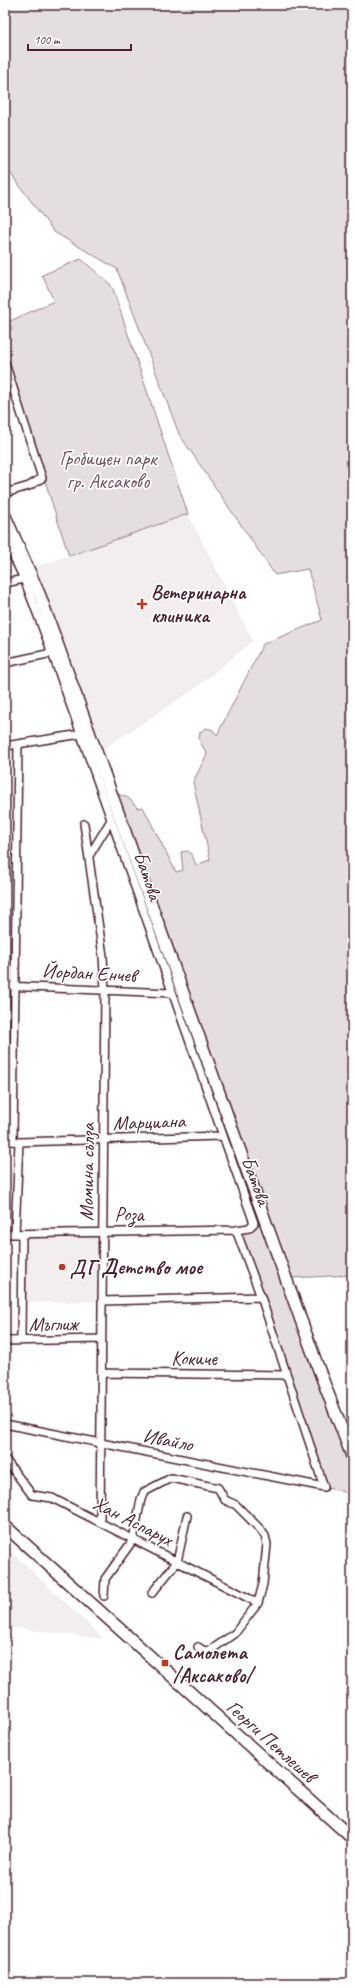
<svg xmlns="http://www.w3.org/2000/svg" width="357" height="1988" font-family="Caveat,sans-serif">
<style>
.built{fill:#f2eeef}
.green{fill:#e5dee0;stroke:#987e86}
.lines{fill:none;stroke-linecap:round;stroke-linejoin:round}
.street-casing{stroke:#4a1f2b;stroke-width:10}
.secondary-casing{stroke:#4a1f2b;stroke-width:14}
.street{stroke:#fff;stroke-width:7}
.secondary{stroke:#fff;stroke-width:11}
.poi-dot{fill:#c8321e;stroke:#fff;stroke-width:1.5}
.labels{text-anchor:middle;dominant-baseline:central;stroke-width:3.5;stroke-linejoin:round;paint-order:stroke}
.park-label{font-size:20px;fill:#714f58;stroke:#fff}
.poi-label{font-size:20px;font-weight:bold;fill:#4a1f2b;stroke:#fff;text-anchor:start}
.street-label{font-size:20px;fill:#4a1f2b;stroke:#fff}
</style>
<rect width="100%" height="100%" fill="#fff"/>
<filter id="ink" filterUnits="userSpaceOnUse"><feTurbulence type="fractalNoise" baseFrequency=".025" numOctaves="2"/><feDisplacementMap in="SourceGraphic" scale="8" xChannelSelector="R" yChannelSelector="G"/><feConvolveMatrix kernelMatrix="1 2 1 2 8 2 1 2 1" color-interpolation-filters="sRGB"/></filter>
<g filter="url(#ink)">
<!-- built -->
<path class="built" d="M188,514L253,641L193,690L103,749L36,567Z
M102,1231V1301L21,1303L22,1234Z
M5,1546L104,1639L5,1627Z"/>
<!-- green -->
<path class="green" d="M5,5H352V1275L290,1278L117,795C128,795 131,800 137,808L143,807L176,872L183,870L181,852L188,851L192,855L196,865L210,860L193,782L207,754L199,740L200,732L206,728L213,730L217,735L263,644L322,620L308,569L275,575L179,434L117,269L54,232L5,166Z
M81,259L110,284L113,289L188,514L69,556L5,356V333L12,329L8,322L54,301L42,275Z
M5,526L34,587L348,1461L352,1482V1494L324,1487L236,1230L253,1226L81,734L5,539Z"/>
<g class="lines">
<!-- street casing -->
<g class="street-casing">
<path id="street" d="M5,363L42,478L29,486L5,493
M5,539L24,579L52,653L254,1223L249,1228L236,1230L5,1234
M5,583L24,579
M5,663L52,653
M5,746L81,734
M84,824L103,956L105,990L100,1522
M89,856L111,820
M5,986L171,993
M5,1140L19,1142L222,1136
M13,1141L18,744
M15,1234L19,1142
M102,1301L261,1297
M5,1341L101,1339
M21,1341L22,1234
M102,1373L286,1375
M5,1424L324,1487L261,1297L236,1230
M5,1459L32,1495L52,1498L258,1603
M152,1593L177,1562L187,1516
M104,1596L105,1579L133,1540L141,1499L144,1492L171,1478L218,1488L225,1500L236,1505L260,1529L265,1536L267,1544L263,1584L258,1603L235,1633L211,1650L204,1651L198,1647"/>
</g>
<!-- secondary casing -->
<g class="secondary-casing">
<path id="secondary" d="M5,516L40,596L319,1370L352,1456
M5,1526L352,1838"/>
</g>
<!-- street -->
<use href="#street" class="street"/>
<!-- secondary -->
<use href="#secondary" class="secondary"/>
</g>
</g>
<!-- markers -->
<g class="poi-dot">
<path d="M140 598h4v4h4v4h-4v4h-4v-4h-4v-4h4z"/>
<circle cx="62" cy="1267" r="4"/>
<rect x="161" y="1659" width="8" height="8" rx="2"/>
</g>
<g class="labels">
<!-- park labels -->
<g class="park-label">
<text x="108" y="458">Гробищен парк<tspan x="108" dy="23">гр. Аксаково</tspan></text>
</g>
<!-- poi labels -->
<g class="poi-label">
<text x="151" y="592">Ветеринарна<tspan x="151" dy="23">клиника</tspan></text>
<text x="70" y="1267">ДГ Детство мое</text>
<text x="173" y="1652">Самолета<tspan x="173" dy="23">/Аксаково/</tspan></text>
</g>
<!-- street labels -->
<g class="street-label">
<text transform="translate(148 876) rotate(71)">Батова</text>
<text transform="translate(89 973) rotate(3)">Йордан Енчев</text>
<text transform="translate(149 1122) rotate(-2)">Марциана</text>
<text transform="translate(87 1172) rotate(-89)">Момина сълза</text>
<text transform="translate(256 1181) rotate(70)">Батова</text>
<text x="129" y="1214">Роза</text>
<text transform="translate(53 1324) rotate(-1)">Мъглиж</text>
<text x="194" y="1358">Кокиче</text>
<text transform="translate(168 1440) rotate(11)">Ивайло</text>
<text transform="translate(133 1521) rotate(27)">Хан Аспарух</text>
<text transform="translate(271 1741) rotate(42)">Георги Петлешев</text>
</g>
</g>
<!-- margin -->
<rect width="357" height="1988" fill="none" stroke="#fff" stroke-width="20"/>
<rect x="10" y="10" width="337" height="1968" fill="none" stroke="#4a1f2b" stroke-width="1.5" filter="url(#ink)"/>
<!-- scale -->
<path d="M28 44v6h103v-6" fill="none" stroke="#4a1f2b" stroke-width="2"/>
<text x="34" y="44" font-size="12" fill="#4a1f2b" stroke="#ffffff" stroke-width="3" paint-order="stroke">100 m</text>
</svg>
